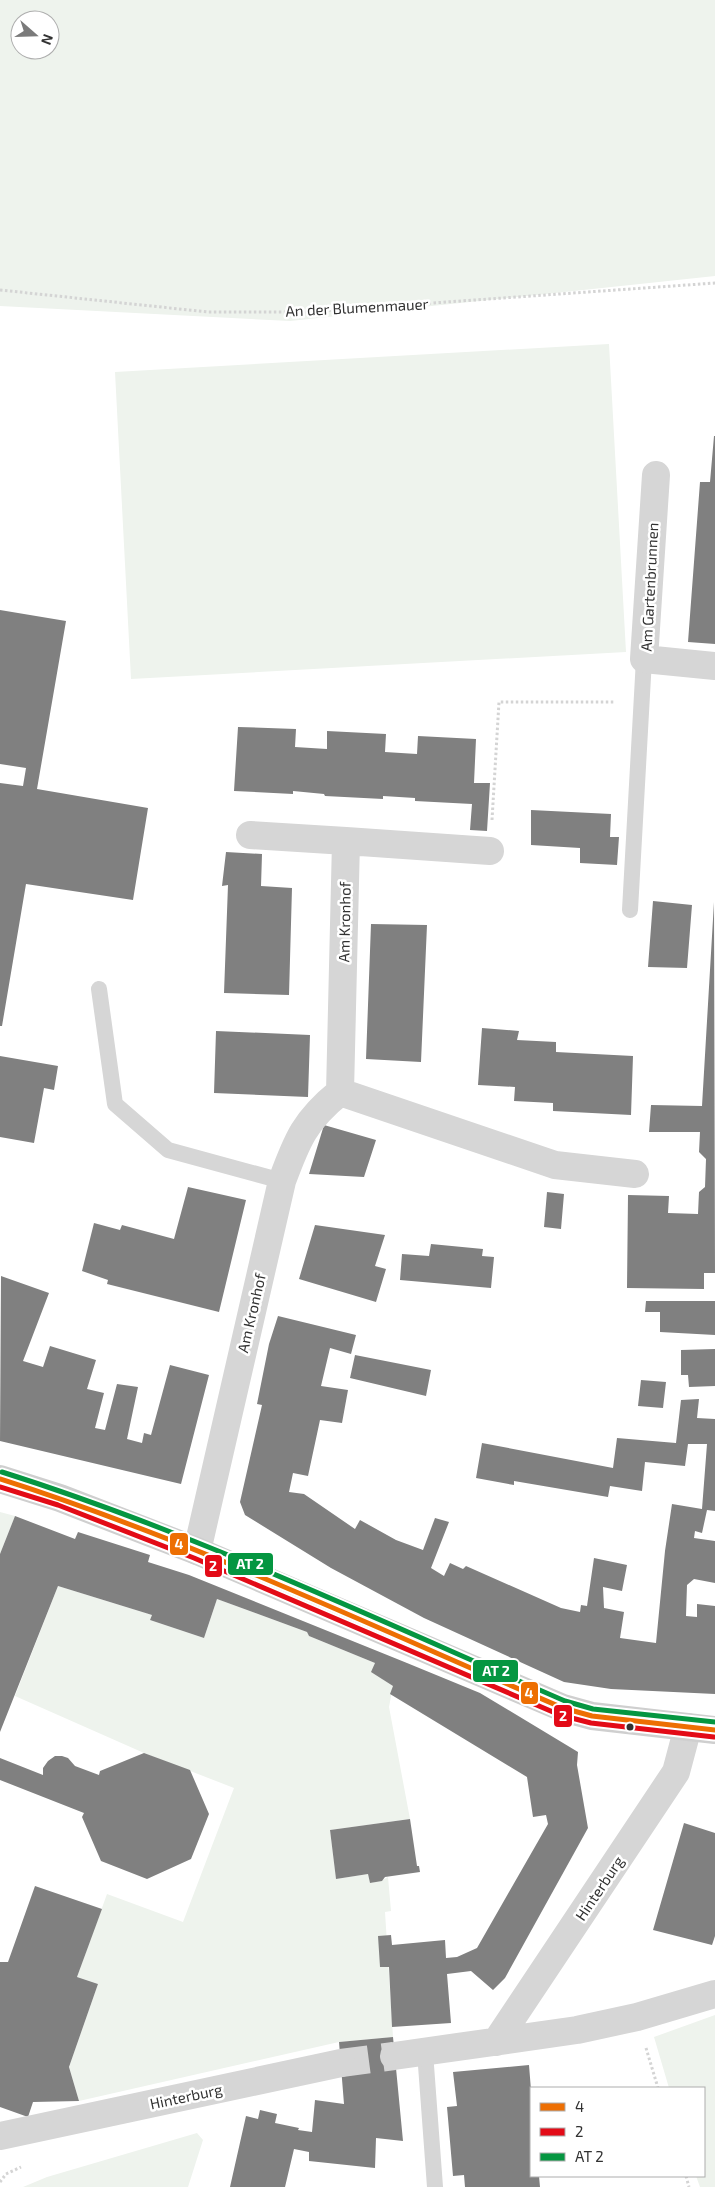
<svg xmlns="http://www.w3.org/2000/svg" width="715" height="2187" font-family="'Exo 2',sans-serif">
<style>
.green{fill:#eef3ed;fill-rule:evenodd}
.building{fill:#808080}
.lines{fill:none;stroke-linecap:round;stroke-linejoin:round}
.street-tunnel{stroke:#d6d6d6;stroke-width:28;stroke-dasharray:28 14;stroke-linecap:butt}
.path{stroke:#d4d4d4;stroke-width:3;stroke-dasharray:2.5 2.5;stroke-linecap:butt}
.lane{stroke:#d6d6d6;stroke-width:16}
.street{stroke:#d6d6d6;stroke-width:28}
.secondary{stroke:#cfcfcf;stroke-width:28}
.bus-1-casing{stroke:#fff;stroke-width:9}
.bus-2-casing{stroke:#fff;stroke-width:9}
.bus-3-casing{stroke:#fff;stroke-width:9}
.bus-1{stroke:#ed6f03;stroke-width:5}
.bus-2{stroke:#e30b17;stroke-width:5}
.bus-3{stroke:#059641;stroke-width:5}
.bus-dot{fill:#323232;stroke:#fff;stroke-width:2}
.labels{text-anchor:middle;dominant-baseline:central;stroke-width:5;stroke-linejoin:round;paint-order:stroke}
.street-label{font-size:15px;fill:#323232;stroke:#fff}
.line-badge{stroke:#fff;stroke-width:2}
.badge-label{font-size:14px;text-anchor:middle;font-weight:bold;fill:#fff}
</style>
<rect width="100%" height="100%" fill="#fff"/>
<!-- green -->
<path class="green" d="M0,0H715V276L290,321L0,306ZM20,20H50V50H20Z
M609,344L626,652L131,679L115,372Z
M0,1512L15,1516L0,1554Z
M58,1586L152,1615L150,1620L204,1638L217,1599L307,1632L309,1636L375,1663L372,1672L393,1686L389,1707L410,1819L330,1830L336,1879L368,1874L370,1883L381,1881L388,1877L391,1911L385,1912L393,2037L339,2042L79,2101L69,2067L98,1984L77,1977L107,1894L183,1922L234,1788L144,1753L15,1696Z
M715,2015V2187H700L696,2176H704V2088H669L654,2037Z
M197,2133L203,2140L188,2187H23L47,2177Z"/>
<!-- building -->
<path class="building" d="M714,436H715V644L688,642L700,482H710Z
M0,610L66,621L37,789L148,808L133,900L26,884L2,1026H0V783L23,786L26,768L0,764Z
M238,727L296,729L295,747L327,749V731L386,734L385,752L417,754L418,736L476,739L474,783H490L487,831L470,830L472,804L415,801V798L383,796V799L325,796L324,794L293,791V794L234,791Z
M531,810L611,814L610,837H619L617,865L580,863V848L531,845Z
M226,852L262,854L261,886L292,888L289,995L224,993L228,885L222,886Z
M653,901L692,905L687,968L648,967Z
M714,902L715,1273H704V1289L627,1288L628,1195L669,1196L668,1213L698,1214L699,1192L705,1187L706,1159L699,1152L700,1132H649L651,1105L702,1106Z
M371,924L427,925L421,1062L366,1059Z
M482,1028L519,1031L517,1040L556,1042V1052L633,1056L631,1115L553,1111V1103L514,1101L515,1087L478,1085Z
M216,1031L310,1035L308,1097L214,1093Z
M0,1056L58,1066L54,1090L44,1088L34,1143L0,1137Z
M324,1125L376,1140L364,1177L309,1174Z
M188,1187L246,1200L219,1312L107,1284L108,1280L82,1271L94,1223L120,1230L122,1225L174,1239Z
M547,1192L564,1194L561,1229L544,1227Z
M315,1225L385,1235L375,1266L386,1269L376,1302L299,1279Z
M431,1244L483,1249L482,1256L494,1257L491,1288L400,1280L402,1254L429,1256Z
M1,1276L49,1293L23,1361L43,1367L50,1346L96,1360L87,1389L104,1393L95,1428L105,1430L117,1384L138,1387L127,1439L142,1443L144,1433L151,1435L170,1365L209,1375L181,1484L0,1441Z
M646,1301H715V1335L660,1332V1312H645Z
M278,1316L356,1335L351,1354L330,1348L321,1386L348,1390L342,1423L320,1420L308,1476L293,1473L289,1492L304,1494L355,1529L360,1520L396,1540L423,1550L435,1518L449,1522L431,1568L444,1576L450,1563L463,1569L466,1566L561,1608L580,1612L581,1605L587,1606L594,1558L627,1565L622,1591L603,1587L604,1608L624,1612L620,1638L656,1643L665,1551L672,1504L702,1509L707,1444H688L685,1466L645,1462L642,1491L610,1486L608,1497L514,1481V1485L476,1478L482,1443L613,1468L617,1438L676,1443L681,1400L699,1399L697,1418L715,1419V1511L707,1510L702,1533L695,1531L694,1538L715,1541V1583L694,1579L687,1585L686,1616L697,1617V1604L715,1606V1694L611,1689L564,1682L424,1618L331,1568L245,1515L240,1502L262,1405L257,1404L269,1344Z
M715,1349V1386L689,1387L688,1375H681V1350Z
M355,1355L431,1370L426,1396L350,1378Z
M641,1380L666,1382L663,1408L638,1406Z
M15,1516L75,1539L78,1532L150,1555L148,1562L189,1575L407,1663L480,1693L578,1752L577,1765L588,1828L505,1978L493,1990L471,1971L447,1974L451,2023L392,2027L389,1967H380L378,1936L391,1935L392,1945L445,1940L446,1958L457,1957L477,1948L548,1824L546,1815L533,1817L527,1777L390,1694L393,1686L371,1672L375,1663L309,1636L307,1632L217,1599L204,1638L150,1620L152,1615L58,1586L0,1732V1554Z
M144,1753L190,1770L209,1814L191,1859L147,1879L101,1861L82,1817L84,1813L0,1780V1758L43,1775V1768L48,1761L55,1756H62L68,1758L75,1766L99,1775L100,1771Z
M410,1819L417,1866H419L420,1872L385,1877L382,1881L370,1883L368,1874L336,1879L330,1830Z
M684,1823L715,1833V1936L712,1945L653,1930Z
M35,1886L102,1909L77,1977L98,1984L69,2067L79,2101L33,2102L28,2117L0,2107V1962H8Z
M393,2037L403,2141L376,2138L375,2168L309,2161V2152L294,2149L285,2187H230L246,2116L258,2119L260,2110L277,2114L275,2123L299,2128L298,2130L312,2132L315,2100L344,2104L339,2042Z
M529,2065L531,2090V2176H539L540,2187H465L464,2175L453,2176L447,2107L457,2106L453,2072Z"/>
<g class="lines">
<!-- street-tunnel -->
<path class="street-tunnel" d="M341,2063L394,2056"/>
<!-- path -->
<path class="path" d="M0,290L208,312H305L715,283
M492,820L499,702H615
M646,2048L658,2088
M686,2176L689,2187
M0,2182L6,2174L21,2167"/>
<!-- lane -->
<path class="lane" d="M630,910L644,659
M99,989L115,1104L168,1150L282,1181
M425,2052L435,2187"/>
<!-- street -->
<path class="street" d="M656,475L644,659L715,666
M250,835L346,841
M340,1092L346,841L490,851
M340,1092L555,1165L635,1174
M197,1551L282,1181C297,1140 305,1120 340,1092
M496,2042L676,1772L688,1727
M394,2056L577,2030L637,2017L715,1994
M0,2136L341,2063"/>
<!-- secondary -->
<path class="secondary" d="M0,1479L60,1498L197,1551L563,1708L592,1716L715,1730"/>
<!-- bus-1 casing -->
<g class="bus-1-casing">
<path id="bus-1" d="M0,1479C192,1540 378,1629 563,1708L592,1716L715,1730"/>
</g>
<!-- bus-2 casing -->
<g class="bus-2-casing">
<path id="bus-2" d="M0,1487L58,1505L194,1558L560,1715L591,1723L714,1737"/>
</g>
<!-- bus-3 casing -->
<g class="bus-3-casing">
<path id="bus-3" d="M2,1472C195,1533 380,1621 565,1701L593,1709L715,1722"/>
</g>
<!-- bus-1 -->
<use href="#bus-1" class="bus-1"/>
<!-- bus-2 -->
<use href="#bus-2" class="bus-2"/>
<!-- bus-3 -->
<use href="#bus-3" class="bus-3"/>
</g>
<!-- markers -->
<circle class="bus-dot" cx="630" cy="1727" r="4.5"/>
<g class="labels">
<!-- street labels -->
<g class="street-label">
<text transform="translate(357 307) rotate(-3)">An der Blumenmauer</text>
<text transform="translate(649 587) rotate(-87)">Am Gartenbrunnen</text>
<text transform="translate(344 922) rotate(-89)">Am Kronhof</text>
<text transform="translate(251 1313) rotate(-77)">Am Kronhof</text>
<text transform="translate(599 1888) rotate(-56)">Hinterburg</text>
<text transform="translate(186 2096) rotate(-12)">Hinterburg</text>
</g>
</g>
<g class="line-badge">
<rect x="169" y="1532" width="20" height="24" rx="5" fill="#ed6f03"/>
<rect x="227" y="1552" width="47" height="24" rx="5" fill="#059641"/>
<rect x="204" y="1554" width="19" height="24" rx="5" fill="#e30b17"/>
<rect x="472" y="1659" width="47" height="24" rx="5" fill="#059641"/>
<rect x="520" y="1681" width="19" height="24" rx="5" fill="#ed6f03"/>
<rect x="553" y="1704" width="20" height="24" rx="5" fill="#e30b17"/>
</g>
<g class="badge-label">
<text x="179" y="1549">4</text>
<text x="250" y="1569">AT 2</text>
<text x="213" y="1571">2</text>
<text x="496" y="1676">AT 2</text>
<text x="529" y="1698">4</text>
<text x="563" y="1721">2</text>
</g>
<!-- legend -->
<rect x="530" y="2087" width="175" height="90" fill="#ffffff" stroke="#adadad"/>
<rect x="540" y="2103" width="25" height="8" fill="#ed6f03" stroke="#adadad"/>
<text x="575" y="2112" font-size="15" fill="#323232">4</text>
<rect x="540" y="2128" width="25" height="8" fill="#e30b17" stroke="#adadad"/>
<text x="575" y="2137" font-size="15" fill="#323232">2</text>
<rect x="540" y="2153" width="25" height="8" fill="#059641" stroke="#adadad"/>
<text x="575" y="2162" font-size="15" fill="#323232">AT 2</text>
<!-- north arrow -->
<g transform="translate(35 35) rotate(110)"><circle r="24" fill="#ffffff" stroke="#adadad"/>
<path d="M0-4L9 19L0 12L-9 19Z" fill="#7a7a7a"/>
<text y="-8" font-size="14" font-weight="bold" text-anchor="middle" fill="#323232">N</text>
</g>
</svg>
